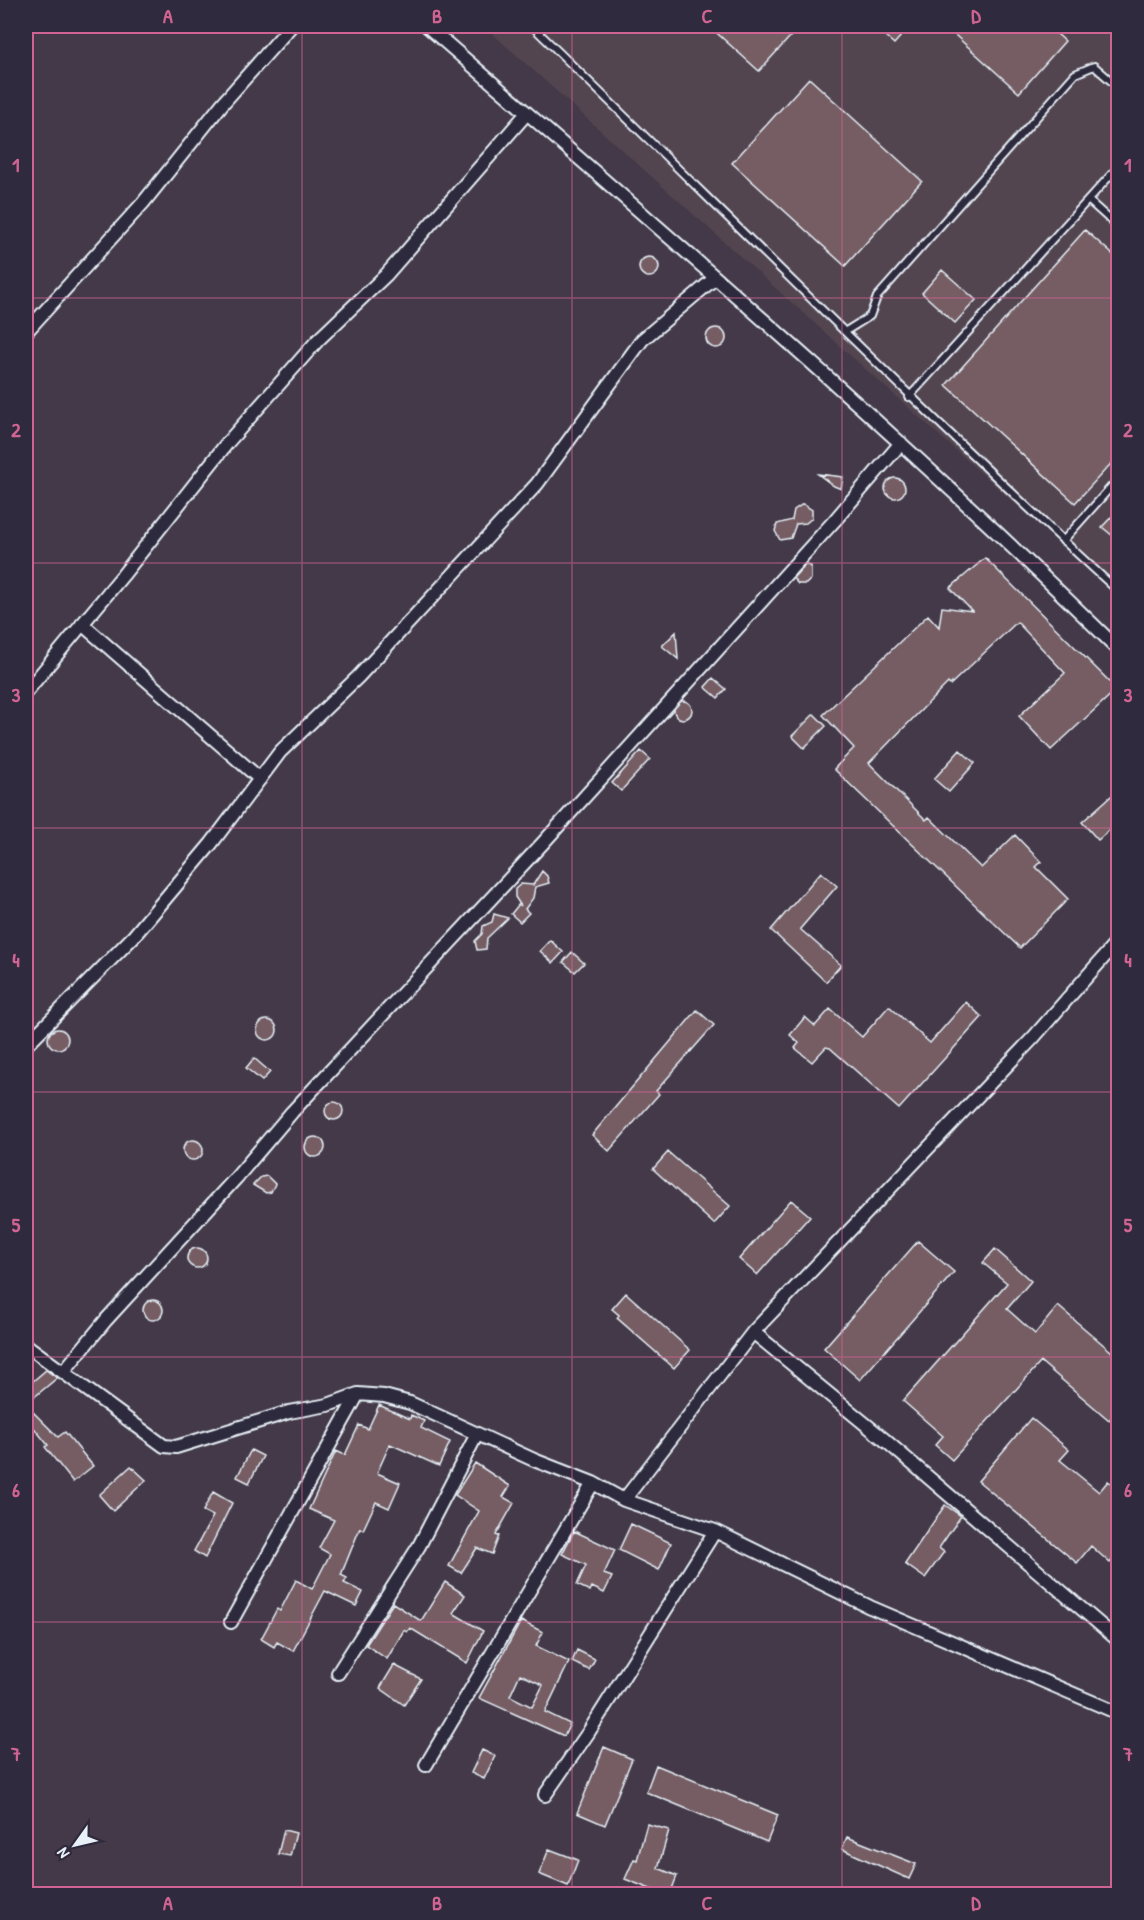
<svg xmlns="http://www.w3.org/2000/svg" width="1144" height="1920" font-family="'Patrick Hand',sans-serif">
<style>
.built{fill:#524450}
.building{fill:#745d63;stroke:#e8f1f8;stroke-width:1.5;fill-rule:evenodd}
.lines{fill:none;stroke-linecap:round;stroke-linejoin:round}
.service-casing{stroke:#e8f1f8;stroke-width:10}
.minor-casing{stroke:#e8f1f8;stroke-width:16}
.service{stroke:#2f2a3d;stroke-width:6}
.minor{stroke:#2f2a3d;stroke-width:12}
.grid{fill:none;stroke:#cf6492;stroke-width:1.5;stroke-opacity:0.55}
.neatline{fill:none;stroke:#cf6492;stroke-width:2}
.grid-label{font-size:20px;text-anchor:middle;font-weight:bold;fill:#cf6492}
</style>
<rect width="100%" height="100%" fill="#443948"/>
<filter id="ink" filterUnits="userSpaceOnUse"><feTurbulence type="fractalNoise" baseFrequency=".0167" numOctaves="2"/><feDisplacementMap in="SourceGraphic" scale="12" xChannelSelector="R" yChannelSelector="G"/><feConvolveMatrix kernelMatrix="1 2 1 2 8 2 1 2 1" color-interpolation-filters="sRGB"/></filter>
<g filter="url(#ink)">
<!-- built -->
<path class="built" d="M484,26H1118V598L1030,517Z"/>
<!-- building -->
<path class="building" d="M709,26H800L759,71Z
M874,26H910L894,44Z
M945,26H1048L1065,41L1019,93Z
M809,78L922,181L845,266L732,163Z
M1085,230L1119,260V455L1075,503L946,385Z
M639 267a10 10 0 1 1 20 0a10 10 0 1 1-20 0Z
M942,270L976,300L955,323L922,293Z
M706 338a10 10 0 1 1 20 0a10 10 0 1 1-20 0Z
M818,474L843,477L841,489L834,486Z
M885 488a10 10 0 1 1 20 0a10 10 0 1 1-20 0Z
M803,504L812,510V518L806,523L796,524L791,538L780,540L775,531L777,524L792,520L794,510Z
M1119,509V541L1102,527Z
M985,558L1117,689L1051,750L1019,716L1065,673L1017,622L950,685L948,683L869,763L926,820L929,817L981,868L1015,835L1041,862L1036,867L1068,899L1020,948L834,769L854,748L823,715L928,615L939,627L942,607L972,611L950,588Z
M805,565L811,566V579L806,584H798L793,578Z
M676,632L678,659L662,646Z
M713,678L726,689L718,698L705,687Z
M674 710a9 9 0 1 1 18 0a9 9 0 1 1-18 0Z
M814,714L826,726L804,748L792,736Z
M960,750L975,763L949,792L934,779Z
M641,751L650,759L621,791L612,783Z
M1119,789V822L1098,840L1082,822Z
M542,871L547,876L549,883L535,887L533,898L525,909L529,913L520,922L511,914L519,904L521,906L515,897V889L521,884L533,885Z
M821,872L837,886L800,929L841,965L826,982L771,930Z
M494,914L508,918L487,938L486,949L477,950L475,941L482,934L483,926L492,922Z
M550,940L563,952L553,963L540,951Z
M572,952L584,963L575,972L563,962Z
M966,1002L982,1017L899,1109L830,1048L826,1047L812,1062L795,1048L799,1043L790,1035L805,1017L815,1026L830,1009L862,1037L889,1006L930,1043Z
M697,1010L714,1025L656,1091L659,1094L609,1151L592,1135Z
M257 1030a10 10 0 1 1 20 0a10 10 0 1 1-20 0Z
M48 1039a10 10 0 1 1 20 0a10 10 0 1 1-20 0Z
M254,1058L270,1072L262,1081L246,1068Z
M325 1111a9 9 0 1 1 18 0a9 9 0 1 1-18 0Z
M305 1147a10 10 0 1 1 20 0a10 10 0 1 1-20 0Z
M183 1150a10 10 0 1 1 20 0a10 10 0 1 1-20 0Z
M668,1152L730,1206L714,1224L653,1169Z
M267,1176L275,1184L271,1192L266,1193L253,1185L261,1177Z
M791,1200L810,1216L757,1275L739,1259Z
M918,1241L954,1272L860,1380L824,1348Z
M187 1258a10 10 0 1 1 20 0a10 10 0 1 1-20 0Z
M995,1249L1031,1281L1007,1309L1035,1334L1058,1306L1119,1358V1410L1109,1420L1041,1362L952,1460L935,1445L943,1436L903,1401L1007,1283L983,1263Z
M626,1293L690,1350L674,1368L617,1318L619,1315L612,1309Z
M143 1310a10 10 0 1 1 20 0a10 10 0 1 1-20 0Z
M46,1370L57,1378L26,1404V1387Z
M26,1405L58,1437L65,1432L93,1466L73,1482L45,1447L48,1445L26,1418Z
M379,1405L410,1419L411,1415L424,1421L421,1428L450,1442L439,1466L390,1444L377,1473L400,1483L389,1508L376,1502L363,1530L360,1528L341,1575L347,1578L344,1583L363,1592L356,1606L325,1591L293,1651L277,1642L274,1647L261,1639L277,1609L280,1611L296,1580L312,1589L330,1554L319,1548L334,1520L309,1509L336,1451L345,1455L359,1425L368,1429Z
M1031,1418L1069,1450L1060,1460L1099,1492L1108,1481L1119,1489V1552L1110,1563L1091,1546L1077,1563L978,1481Z
M251,1450L263,1456L249,1483L237,1477Z
M475,1463L510,1486L503,1497L514,1503L496,1535L499,1536L492,1554L477,1548L461,1573L449,1566L479,1511L455,1495Z
M131,1466L146,1480L113,1511L99,1495Z
M213,1492L232,1503L205,1558L194,1551L213,1516L203,1511Z
M945,1505L961,1516L939,1548L944,1552L925,1578L905,1564Z
M631,1524L671,1543L659,1570L619,1550Z
M574,1531L615,1550L604,1574L612,1577L604,1593L592,1587L590,1591L577,1585L586,1565L562,1554Z
M445,1582L465,1595L453,1613L483,1631L467,1663L410,1628L407,1632L404,1630L387,1659L366,1645L393,1603L421,1621Z
M521,1621L543,1632L536,1646L569,1662L545,1712L570,1724L564,1736L479,1698ZM520,1674L543,1685L532,1707L510,1696Z
M577,1650L595,1659L589,1670L572,1662Z
M394,1665L421,1679L404,1705L380,1688Z
M604,1747L632,1759L605,1825L577,1813Z
M482,1750L495,1756L484,1779L471,1773Z
M656,1765L778,1815L767,1842L646,1792Z
M647,1824L669,1830L658,1868L677,1876L670,1894H663L625,1879L634,1859L637,1860Z
M284,1830L296,1833L290,1856L278,1854Z
M847,1837L916,1864L909,1879L842,1849Z
M549,1849L578,1860L568,1886L539,1874Z"/>
<g class="lines">
<!-- service casing -->
<g class="service-casing">
<path id="service" d="M532,26C727,215 918,408 1118,591
M1088,200L1118,227
M846,331L870,316L877,297L1075,74L1094,66L1118,87
M909,397L1118,167
M1063,541L1118,479"/>
</g>
<!-- minor casing -->
<g class="minor-casing">
<path id="minor" d="M427,26C661,230 897,431 1118,649
M26,332L143,203L223,103L291,26
M82,624L260,779
M26,692L123,575L228,442L318,340L386,275L527,113
M26,1045L133,937L211,844L280,752L358,677L537,484L642,340L715,278
M753,1332L886,1441L1118,1640
M26,1345L164,1446L176,1447L289,1412L328,1405L358,1394L384,1396L410,1403L534,1460L593,1483L624,1500L715,1531L870,1607L1118,1713
M64,1371L106,1320L236,1178L292,1112L542,844L835,520L901,443
M624,1500L753,1332L1033,1038L1118,941
M231,1622L358,1394
M338,1673L419,1546L477,1434
M426,1765L593,1483
M545,1795L588,1733L715,1531"/>
</g>
<!-- service -->
<use href="#service" class="service"/>
<!-- minor -->
<use href="#minor" class="minor"/>
</g>
</g>
<!-- grid -->
<path class="grid" d="M302,26V1894M572,26V1894M842,26V1894M26,298H1118M26,563H1118M26,828H1118M26,1092H1118M26,1357H1118M26,1622H1118"/>
<!-- margin -->
<rect width="1144" height="1920" fill="none" stroke="#2f2a3d" stroke-width="66"/>
<!-- north arrow -->
<g transform="translate(75 1845) rotate(236)" stroke="#2f2a3d" stroke-width="4.5" paint-order="stroke">
<path d="M0-4.5L10 22L0 15L-10 22Z" fill="#e8f1f8"/>
<text y="-9" font-size="16" font-weight="bold" text-anchor="middle" fill="#e8f1f8">N</text>
</g>
<rect x="33" y="33" width="1078" height="1854" class="neatline"/>
<g class="grid-label">
<text x="168" y="23">A</text>
<text x="437" y="23">B</text>
<text x="707" y="23">C</text>
<text x="976" y="23">D</text>
<text x="16" y="172">1</text>
<text x="1128" y="172">1</text>
<text x="16" y="437">2</text>
<text x="1128" y="437">2</text>
<text x="16" y="702">3</text>
<text x="1128" y="702">3</text>
<text x="16" y="967">4</text>
<text x="1128" y="967">4</text>
<text x="16" y="1232">5</text>
<text x="1128" y="1232">5</text>
<text x="16" y="1497">6</text>
<text x="1128" y="1497">6</text>
<text x="16" y="1761">7</text>
<text x="1128" y="1761">7</text>
<text x="168" y="1910">A</text>
<text x="437" y="1910">B</text>
<text x="707" y="1910">C</text>
<text x="976" y="1910">D</text>
</g>
</svg>
